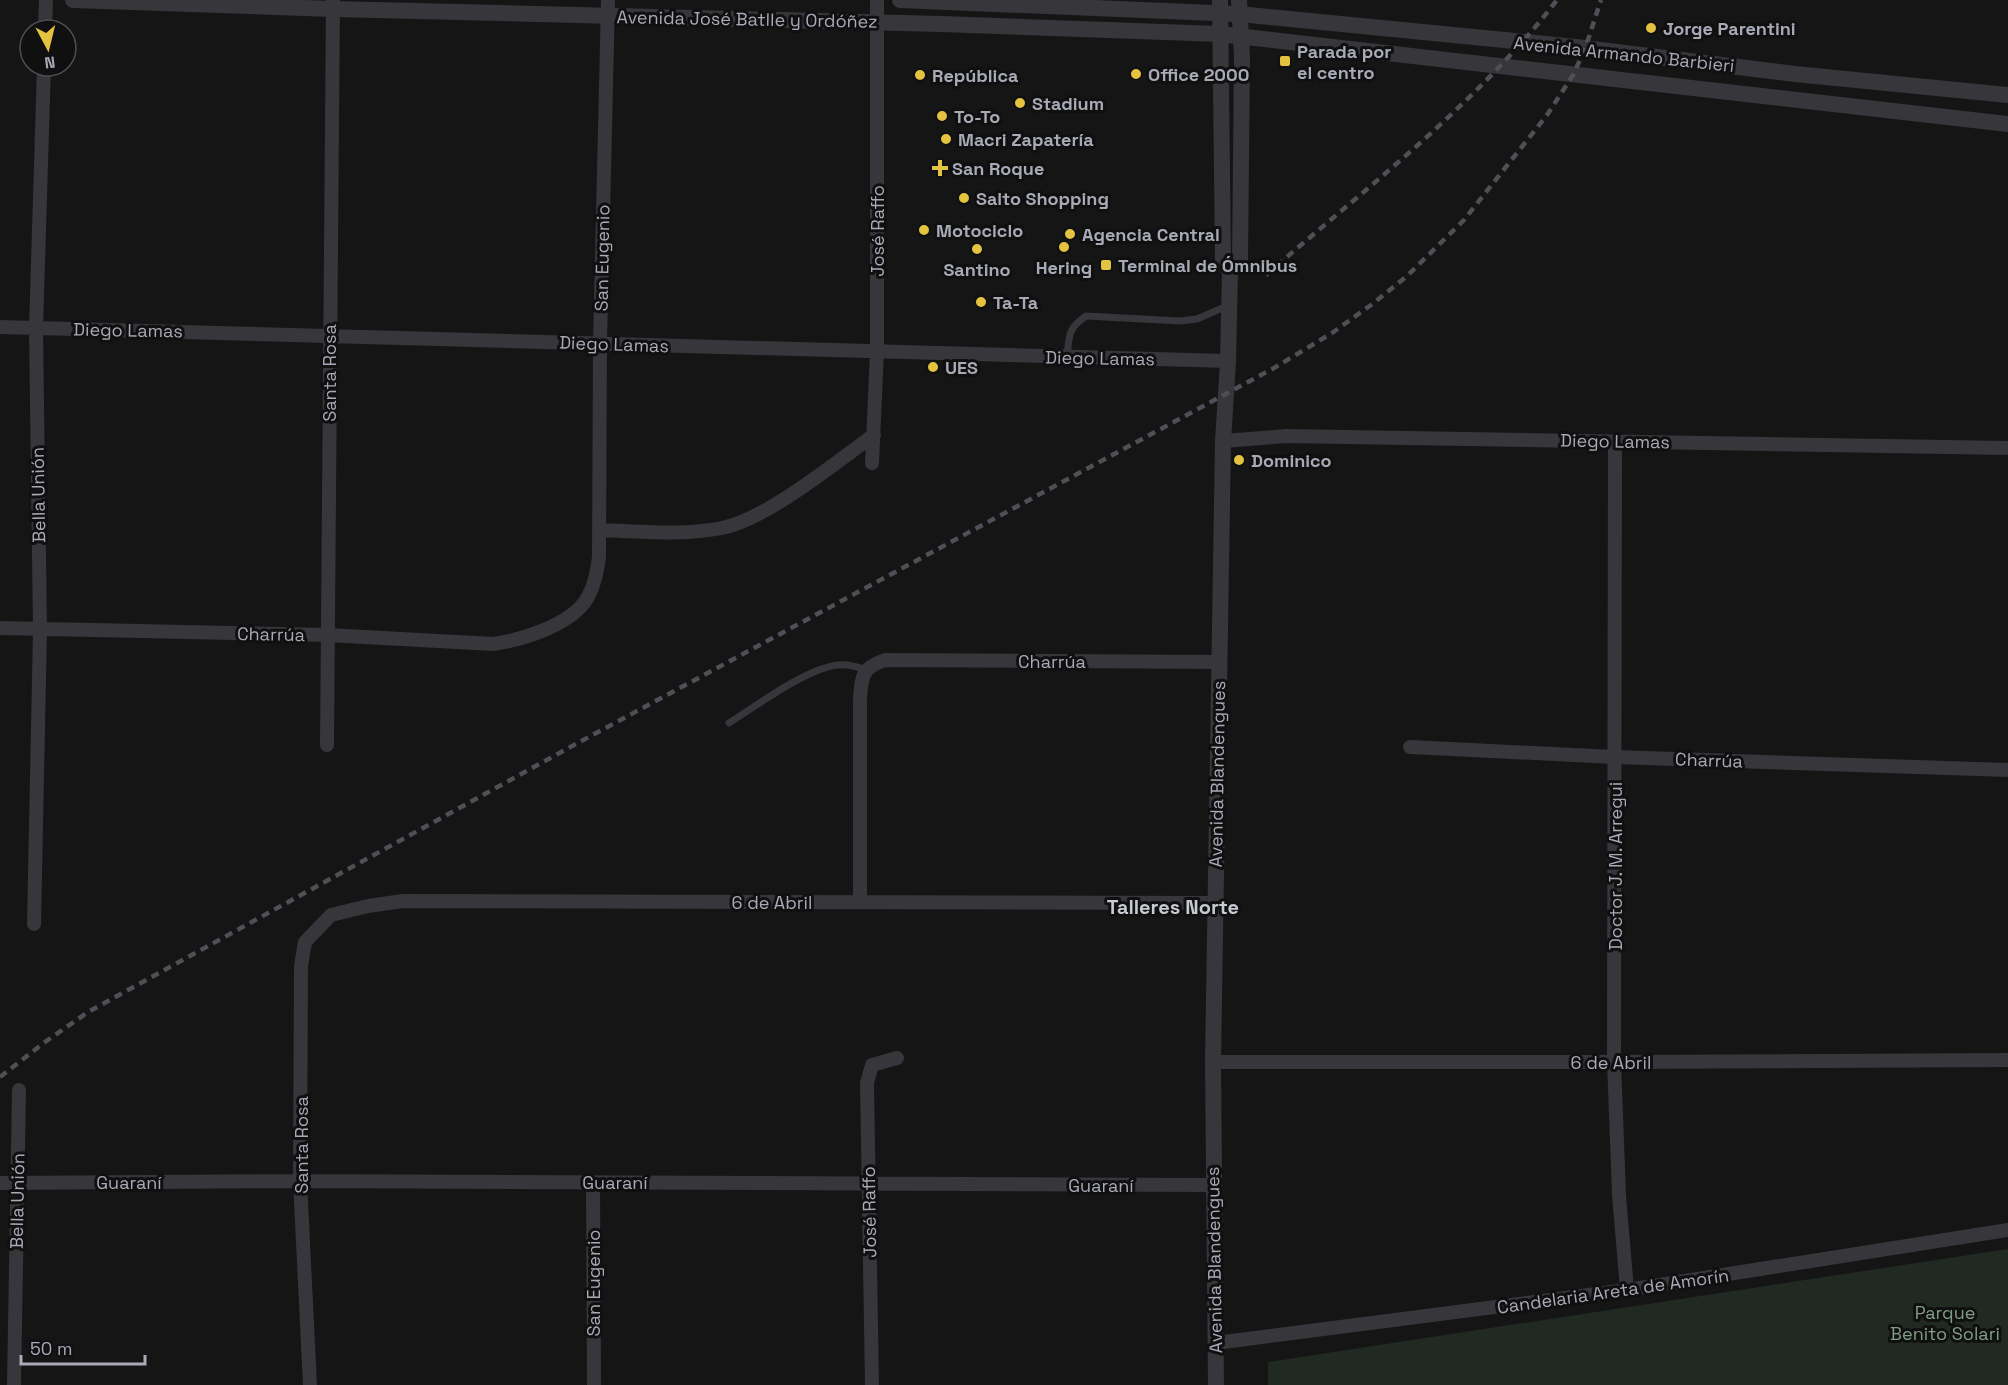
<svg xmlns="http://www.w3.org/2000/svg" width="2008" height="1385" font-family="'Space Grotesk',sans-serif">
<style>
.green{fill:#212923}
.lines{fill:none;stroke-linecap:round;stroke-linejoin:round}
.service{stroke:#36363b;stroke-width:7}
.minor{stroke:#36363b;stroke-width:14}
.tertiary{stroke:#36363b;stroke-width:16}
.rail{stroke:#4f5056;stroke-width:4.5;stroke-dasharray:8 6;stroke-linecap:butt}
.poi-dot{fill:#e4c340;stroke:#101011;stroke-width:2}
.labels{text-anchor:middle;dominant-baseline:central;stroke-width:6;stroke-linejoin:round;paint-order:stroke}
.street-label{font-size:18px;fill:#a8aab6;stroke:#101011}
.poi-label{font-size:18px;font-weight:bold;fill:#a8aab6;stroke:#101011;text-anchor:start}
.park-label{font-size:18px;fill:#809f86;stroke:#101011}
.neighbourhood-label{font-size:20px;font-weight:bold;fill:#c8cad2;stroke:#101011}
</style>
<rect width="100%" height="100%" fill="#151516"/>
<!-- green -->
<path class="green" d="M2008,1249V1385H1268V1362Z"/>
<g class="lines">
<!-- service -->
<path class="service" d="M1067,357C1069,336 1068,328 1086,316L1180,321L1197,319L1227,306
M729,723C759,704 804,670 837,665C848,664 856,666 865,670"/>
<!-- minor -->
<path class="minor" d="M45,30L46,0
M0,327L1228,361
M1223,441L1287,436L2008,448
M1615,441L1614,1062L1619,1195L1627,1290
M872,463L877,352V0
M599,530C640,531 682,536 722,528C767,519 835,463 874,435
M0,628L328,635L493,644C522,640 572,625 588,597C595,584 597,571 599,557L600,343L608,0
M327,745L333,0
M1410,747L1615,757L2008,770
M860,902V698C862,675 862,668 885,660L1219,662
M34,924L40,630L36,328L44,66
M1213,1062H1614L2008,1060
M593,1182L594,1385
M0,1183L300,1181L1213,1185
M1216,1343L1627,1290L2008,1230
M14,1385L19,1090
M310,1385L300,1181L301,966L305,942L331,915L368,906L403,901L1215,903
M872,1385L867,1083L872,1065L897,1058"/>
<!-- tertiary -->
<path class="tertiary" d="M73,0L333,9L941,24L1220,34L2008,124
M900,0L1239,14L1576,47L1795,74L2008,95
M1230,272L1240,262L1242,57L1239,0
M1216,1385L1213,1062L1223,441L1228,361L1230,272L1223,260L1220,0"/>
<!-- rail -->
<path class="rail" d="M1266,275C1366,188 1476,105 1557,0
M0,1077L45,1042L88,1012L574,745L1274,368L1332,333L1371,305L1407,276L1464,220L1547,115L1573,75L1585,49L1601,0"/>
</g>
<!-- markers -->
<g class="poi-dot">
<circle cx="1651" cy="28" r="6"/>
<rect x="1279" y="55" width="12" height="12" rx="3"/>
<circle cx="1136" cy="74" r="6"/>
<circle cx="920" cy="75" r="6"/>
<circle cx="1020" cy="103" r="6"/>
<circle cx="942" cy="116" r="6"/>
<circle cx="946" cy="139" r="6"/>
<path d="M937 159h6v6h6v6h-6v6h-6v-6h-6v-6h6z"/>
<circle cx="964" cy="198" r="6"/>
<circle cx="924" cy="230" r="6"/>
<circle cx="1070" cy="234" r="6"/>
<circle cx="1064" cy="247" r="6"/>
<circle cx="977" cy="249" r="6"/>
<rect x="1100" y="259" width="12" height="12" rx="3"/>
<circle cx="981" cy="302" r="6"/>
<circle cx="933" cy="367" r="6"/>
<circle cx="1239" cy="460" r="6"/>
</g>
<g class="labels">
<!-- street labels -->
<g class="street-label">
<text transform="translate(747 19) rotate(1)">Avenida José Batlle y Ordóñez</text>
<text transform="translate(1624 54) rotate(6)">Avenida Armando Barbieri</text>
<text transform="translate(877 231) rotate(-90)">José Raffo</text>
<text transform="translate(602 258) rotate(-89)">San Eugenio</text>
<text transform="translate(128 330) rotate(1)">Diego Lamas</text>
<text transform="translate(614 344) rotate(2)">Diego Lamas</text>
<text transform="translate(1100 358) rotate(1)">Diego Lamas</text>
<text transform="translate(329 373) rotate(-90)">Santa Rosa</text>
<text transform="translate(1615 441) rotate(1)">Diego Lamas</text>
<text transform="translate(38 495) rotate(-91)">Bella Unión</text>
<text transform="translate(271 634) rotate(1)">Charrúa</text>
<text x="1052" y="661">Charrúa</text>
<text transform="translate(1709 760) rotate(2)">Charrúa</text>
<text transform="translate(1217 774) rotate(-89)">Avenida Blandengues</text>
<text transform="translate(1615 866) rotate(-90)">Doctor J. M. Arregui</text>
<text x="772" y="902">6 de Abril</text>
<text x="1611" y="1062">6 de Abril</text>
<text transform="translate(301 1145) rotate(-90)">Santa Rosa</text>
<text x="129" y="1182">Guaraní</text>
<text x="615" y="1182">Guaraní</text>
<text x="1101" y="1185">Guaraní</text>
<text transform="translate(17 1201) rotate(-89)">Bella Unión</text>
<text transform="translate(869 1212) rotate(-91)">José Raffo</text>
<text transform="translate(1214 1260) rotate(-91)">Avenida Blandengues</text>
<text transform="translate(593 1283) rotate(-90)">San Eugenio</text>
<text transform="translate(1613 1291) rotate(-8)">Candelaria Areta de Amorín</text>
</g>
<!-- poi labels -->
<g class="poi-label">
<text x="1663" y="28">Jorge Parentini</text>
<text x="1297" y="51">Parada por<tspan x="1297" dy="21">el centro</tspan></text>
<text x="1148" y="74">Office 2000</text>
<text x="932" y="75">República</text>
<text x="1032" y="103">Stadium</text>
<text x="954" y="116">To-To</text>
<text x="958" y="139">Macri Zapatería</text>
<text x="952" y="168">San Roque</text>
<text x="976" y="198">Salto Shopping</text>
<text x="936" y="230">Motociclo</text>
<text x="1082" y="234">Agencia Central</text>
<text x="1118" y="265">Terminal de Ómnibus</text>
<text x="1064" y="267" text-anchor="middle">Hering</text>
<text x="977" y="269" text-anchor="middle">Santino</text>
<text x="993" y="302">Ta-Ta</text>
<text x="945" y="367">UES</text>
<text x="1251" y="460">Dominico</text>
</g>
<!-- park labels -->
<g class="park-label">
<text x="1945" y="1312">Parque<tspan x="1945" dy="21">Benito Solari</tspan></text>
</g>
<!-- neighbourhood labels -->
<g class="neighbourhood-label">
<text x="1173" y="907">Talleres Norte</text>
</g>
</g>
<!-- north arrow -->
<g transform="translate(48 48) rotate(173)"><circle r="28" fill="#101011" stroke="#4d4e53" stroke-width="1.5"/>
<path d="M0-4.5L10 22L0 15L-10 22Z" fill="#e4c340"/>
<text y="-9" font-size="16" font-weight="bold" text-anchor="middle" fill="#a8aab6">N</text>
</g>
<!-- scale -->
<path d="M21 1355v9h124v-9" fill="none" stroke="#a8aab6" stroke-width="3"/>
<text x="30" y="1355" font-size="18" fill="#a8aab6" stroke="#101011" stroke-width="4.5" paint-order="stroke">50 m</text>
</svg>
